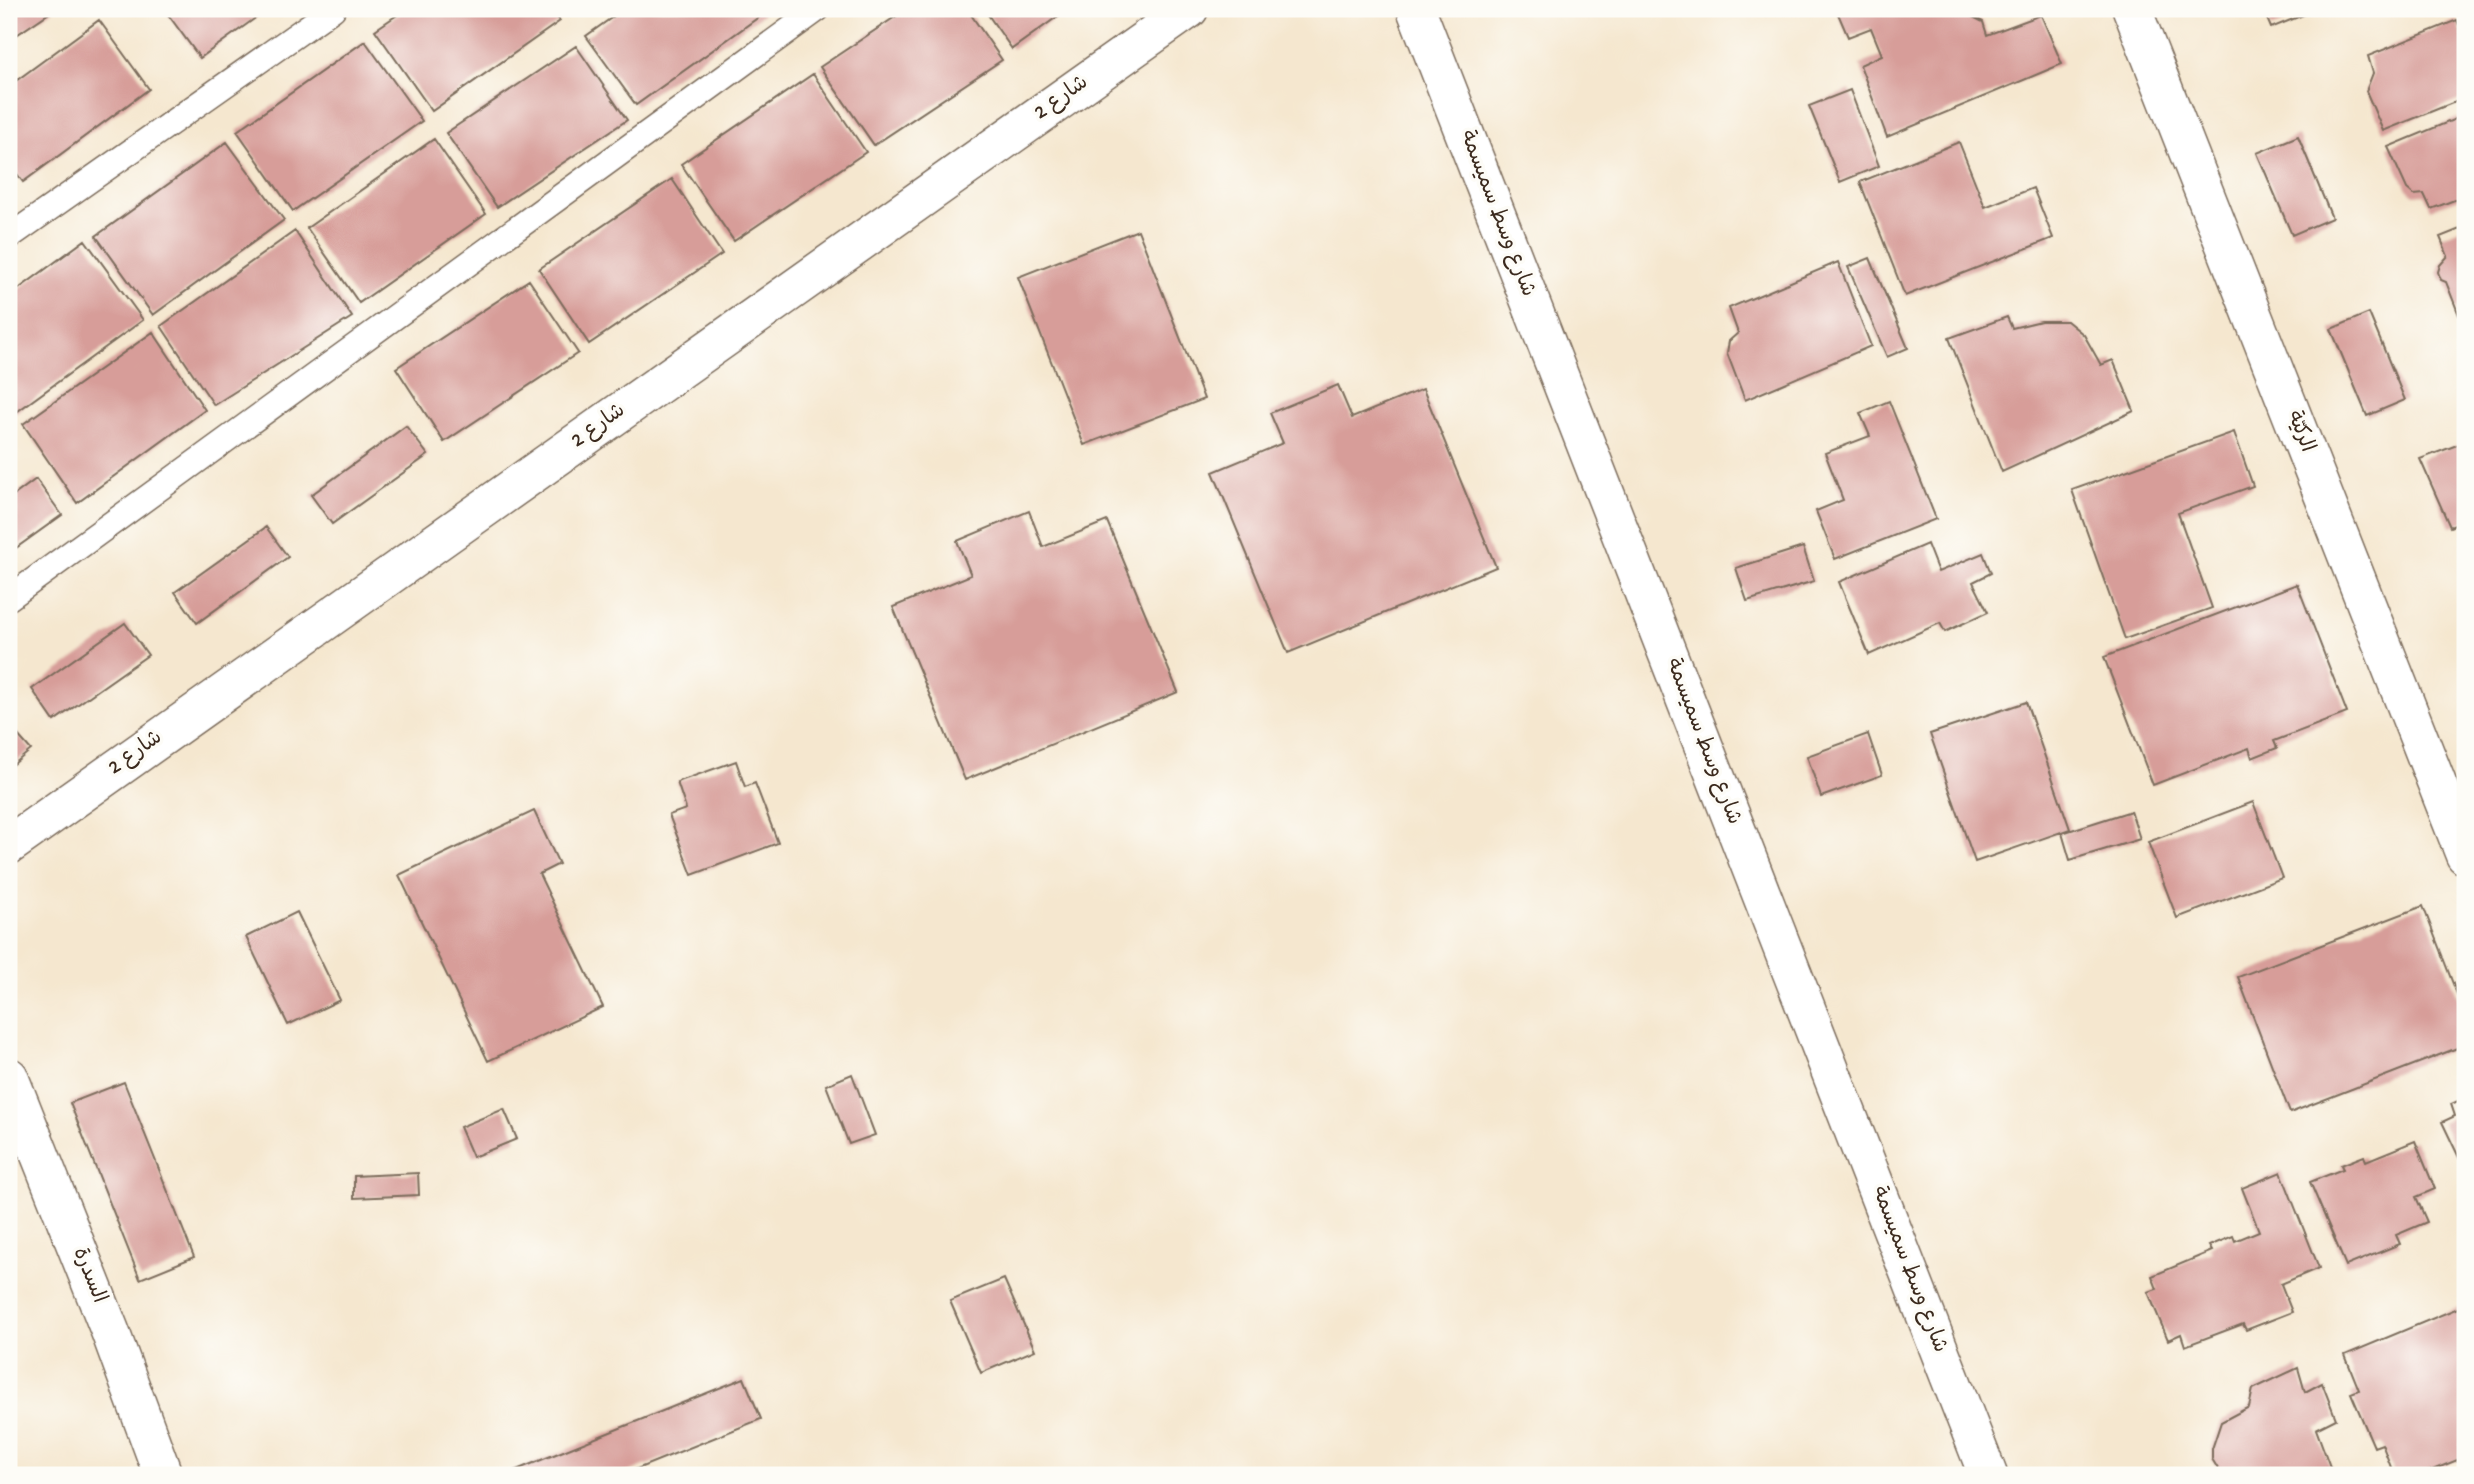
<svg xmlns="http://www.w3.org/2000/svg" width="2474" height="1484" font-family="'Gochi Hand','Playpen Sans Arabic',sans-serif">
<style>
.building{fill:#d79d99}
.lines{fill:none;stroke-linecap:round;stroke-linejoin:round}
.service-casing{stroke:#7c6c5c;stroke-width:27}
.minor-casing{stroke:#7c6c5c;stroke-width:41}
.service{stroke:#fff;stroke-width:24}
.minor{stroke:#fff;stroke-width:38}
.labels{text-anchor:middle;dominant-baseline:central;stroke-width:7;stroke-linejoin:round;paint-order:stroke}
.street-label{font-size:21px;fill:#3b2a1e;stroke:#fdfcf7}
</style>
<rect width="100%" height="100%" fill="#fdfcf7"/>
<filter id="ink" filterUnits="userSpaceOnUse"><feTurbulence type="fractalNoise" baseFrequency=".0143" numOctaves="2"/><feDisplacementMap in="SourceGraphic" scale="14" xChannelSelector="R" yChannelSelector="G"/><feConvolveMatrix kernelMatrix="1 2 1 2 8 2 1 2 1" color-interpolation-filters="sRGB"/></filter>
<filter id="wash" filterUnits="userSpaceOnUse"><feTurbulence type="fractalNoise" baseFrequency=".00686" numOctaves="4" result="noise"/><feDisplacementMap in="SourceGraphic" scale="28" xChannelSelector="R" yChannelSelector="G"/><feGaussianBlur stdDeviation="1.57" result="paint"/><feColorMatrix in="noise" values="0 0 0 0 0 0 0 0 0 0 0 0 0 0 0 0 0 1.4 0 .05"/><feComposite in="paint" operator="in"/></filter>
<g filter="url(#wash)">
<rect width="100%" height="100%" fill="#f5e7cf"/>
<g id="blocks">
<!-- building -->
<path class="building" d="M9,9H55L9,40Z
M164,9H268L200,58Z
M406,9H551L560,21L432,111L375,30Z
M624,9H759L763,14L636,105L586,36Z
M907,9H967L1002,60L874,145L820,67Z
M984,9H1068L1012,49Z
M1836,9H1967L1969,15L1983,22L1987,35L2041,15L2062,64L1887,137L1860,65L1882,55L1871,28L1848,37Z
M2263,9H2318L2271,28Z
M99,20L149,89L23,182L9,163V86Z
M2457,20L2465,41V98L2383,131L2366,91L2373,73L2368,56Z
M365,41L422,121L293,211L237,131Z
M576,46L627,120L497,207L446,133Z
M813,74L866,152L734,241L681,164Z
M1850,90L1879,166L1840,182L1809,106Z
M2465,115V196L2431,209L2424,194L2414,195L2407,189L2388,147Z
M2298,136L2332,218L2292,235L2257,153Z
M434,139L486,214L359,303L307,228Z
M227,142L284,220L153,315L96,236Z
M1959,142L1985,207L2033,188L2053,238L1905,296L1860,182Z
M672,179L722,254L589,344L539,269Z
M2465,227V313L2459,315L2446,282L2441,280L2438,272L2440,265L2448,256L2440,237Z
M1138,230L1204,399L1084,445L1018,277Z
M295,231L352,317L214,405L161,326Z
M85,240L143,320L11,416L9,413V296Z
M1870,258L1908,348L1887,357L1848,267Z
M1838,262L1871,346L1745,400L1727,353L1729,341L1738,333L1729,308Z
M529,280L578,353L444,442L396,368Z
M2369,313L2405,400L2367,416L2331,329Z
M2007,317L2012,328L2041,321H2067L2084,335L2101,365L2113,360L2134,411L2002,472L1949,338Z
M153,332L205,410L77,503L23,424Z
M1338,385L1352,418L1423,389L1496,567L1288,653L1213,472L1283,443L1270,413Z
M1889,401L1936,519L1835,559L1816,511L1843,500L1825,453L1870,436L1860,413Z
M406,426L428,455L332,524L311,495Z
M2234,432L2253,486L2178,513L2212,608L2125,639L2072,490Z
M2465,442V521L2450,527L2420,459Z
M36,479L62,515L9,553V499Z
M1029,511L1043,547L1107,521L1178,692L965,780L893,607L971,575L957,541Z
M266,527L288,557L197,623L175,592Z
M1927,544L1938,572L1983,553L1991,573L1973,582L1988,612L1945,632L1940,623L1869,655L1839,582Z
M1803,547L1814,581L1747,601L1736,568Z
M2297,584L2347,713L2274,741L2277,748L2252,758L2249,748L2153,785L2104,657Z
M125,623L148,655L54,721L32,689Z
M2026,702L2070,829L1975,862L1930,734Z
M9,725L31,750L9,768Z
M1868,734L1882,775L1821,797L1807,756Z
M736,761L745,787L755,783L778,843L692,875L669,815L686,809L677,782Z
M2253,802L2282,878L2177,918L2148,842Z
M534,811L559,864L539,874L603,1007L488,1061L399,875Z
M2131,811L2140,839L2070,860L2062,833Z
M2423,906L2465,1015V1045L2290,1113L2238,977Z
M297,912L340,1000L288,1025L246,937Z
M852,1074L875,1135L849,1144L826,1085Z
M124,1082L194,1257L140,1279L70,1103Z
M2465,1098V1170L2442,1122L2455,1116L2451,1104Z
M504,1109L517,1139L473,1157L460,1127Z
M2415,1141L2435,1189L2416,1197L2427,1222L2396,1235L2400,1244L2346,1266L2310,1182L2343,1169L2341,1165L2364,1156L2366,1161Z
M2281,1172L2319,1268L2281,1284L2292,1312L2246,1330L2243,1324L2185,1346L2181,1334L2168,1340L2148,1292L2157,1289L2152,1276L2212,1251L2209,1246L2233,1236L2235,1241L2259,1231L2242,1188Z
M418,1173L419,1195L354,1198V1176Z
M1004,1279L1035,1350L981,1373L950,1301Z
M2465,1305V1441L2460,1443L2465,1457L2420,1475H2394L2382,1444L2374,1447L2351,1393L2359,1390L2345,1355Z
M2298,1368L2305,1392L2322,1383L2336,1419L2316,1429L2333,1475H2225L2220,1472L2212,1459V1449L2221,1422L2249,1407L2253,1389Z
M744,1378L761,1419L622,1475H504Z"/>
</g>
</g>
<g filter="url(#ink)">
<use href="#blocks" fill-opacity="0" stroke="#7c6c5c" stroke-width="2"/>
<g class="lines">
<!-- service casing -->
<g class="service-casing">
<path id="service" d="M9,237L333,9
M9,598L818,9"/>
</g>
<!-- minor casing -->
<g class="minor-casing">
<path id="minor" d="M1416,9L1988,1475
M2132,9L2465,855
M9,845L1189,9
M9,1077L110,1331L163,1475"/>
</g>
<!-- service -->
<use href="#service" class="service"/>
<!-- minor -->
<use href="#minor" class="minor"/>
</g>
</g>
<g class="labels">
<!-- street labels -->
<g class="street-label">
<text transform="translate(1062 99) rotate(-35)">شارع 2</text>
<text transform="translate(1496 214) rotate(69)">شارع وسط سميسمة</text>
<text transform="translate(599 427) rotate(-35)">شارع 2</text>
<text transform="translate(2299 432) rotate(69)">الركيّة</text>
<text transform="translate(1702 742) rotate(69)">شارع وسط سميسمة</text>
<text transform="translate(136 754) rotate(-35)">شارع 2</text>
<text transform="translate(1908 1270) rotate(69)">شارع وسط سميسمة</text>
<text transform="translate(88 1276) rotate(68)">السدرة</text>
</g>
</g>
<!-- margin -->
<rect width="2474" height="1484" fill="none" stroke="#fdfcf7" stroke-width="35"/>
</svg>
